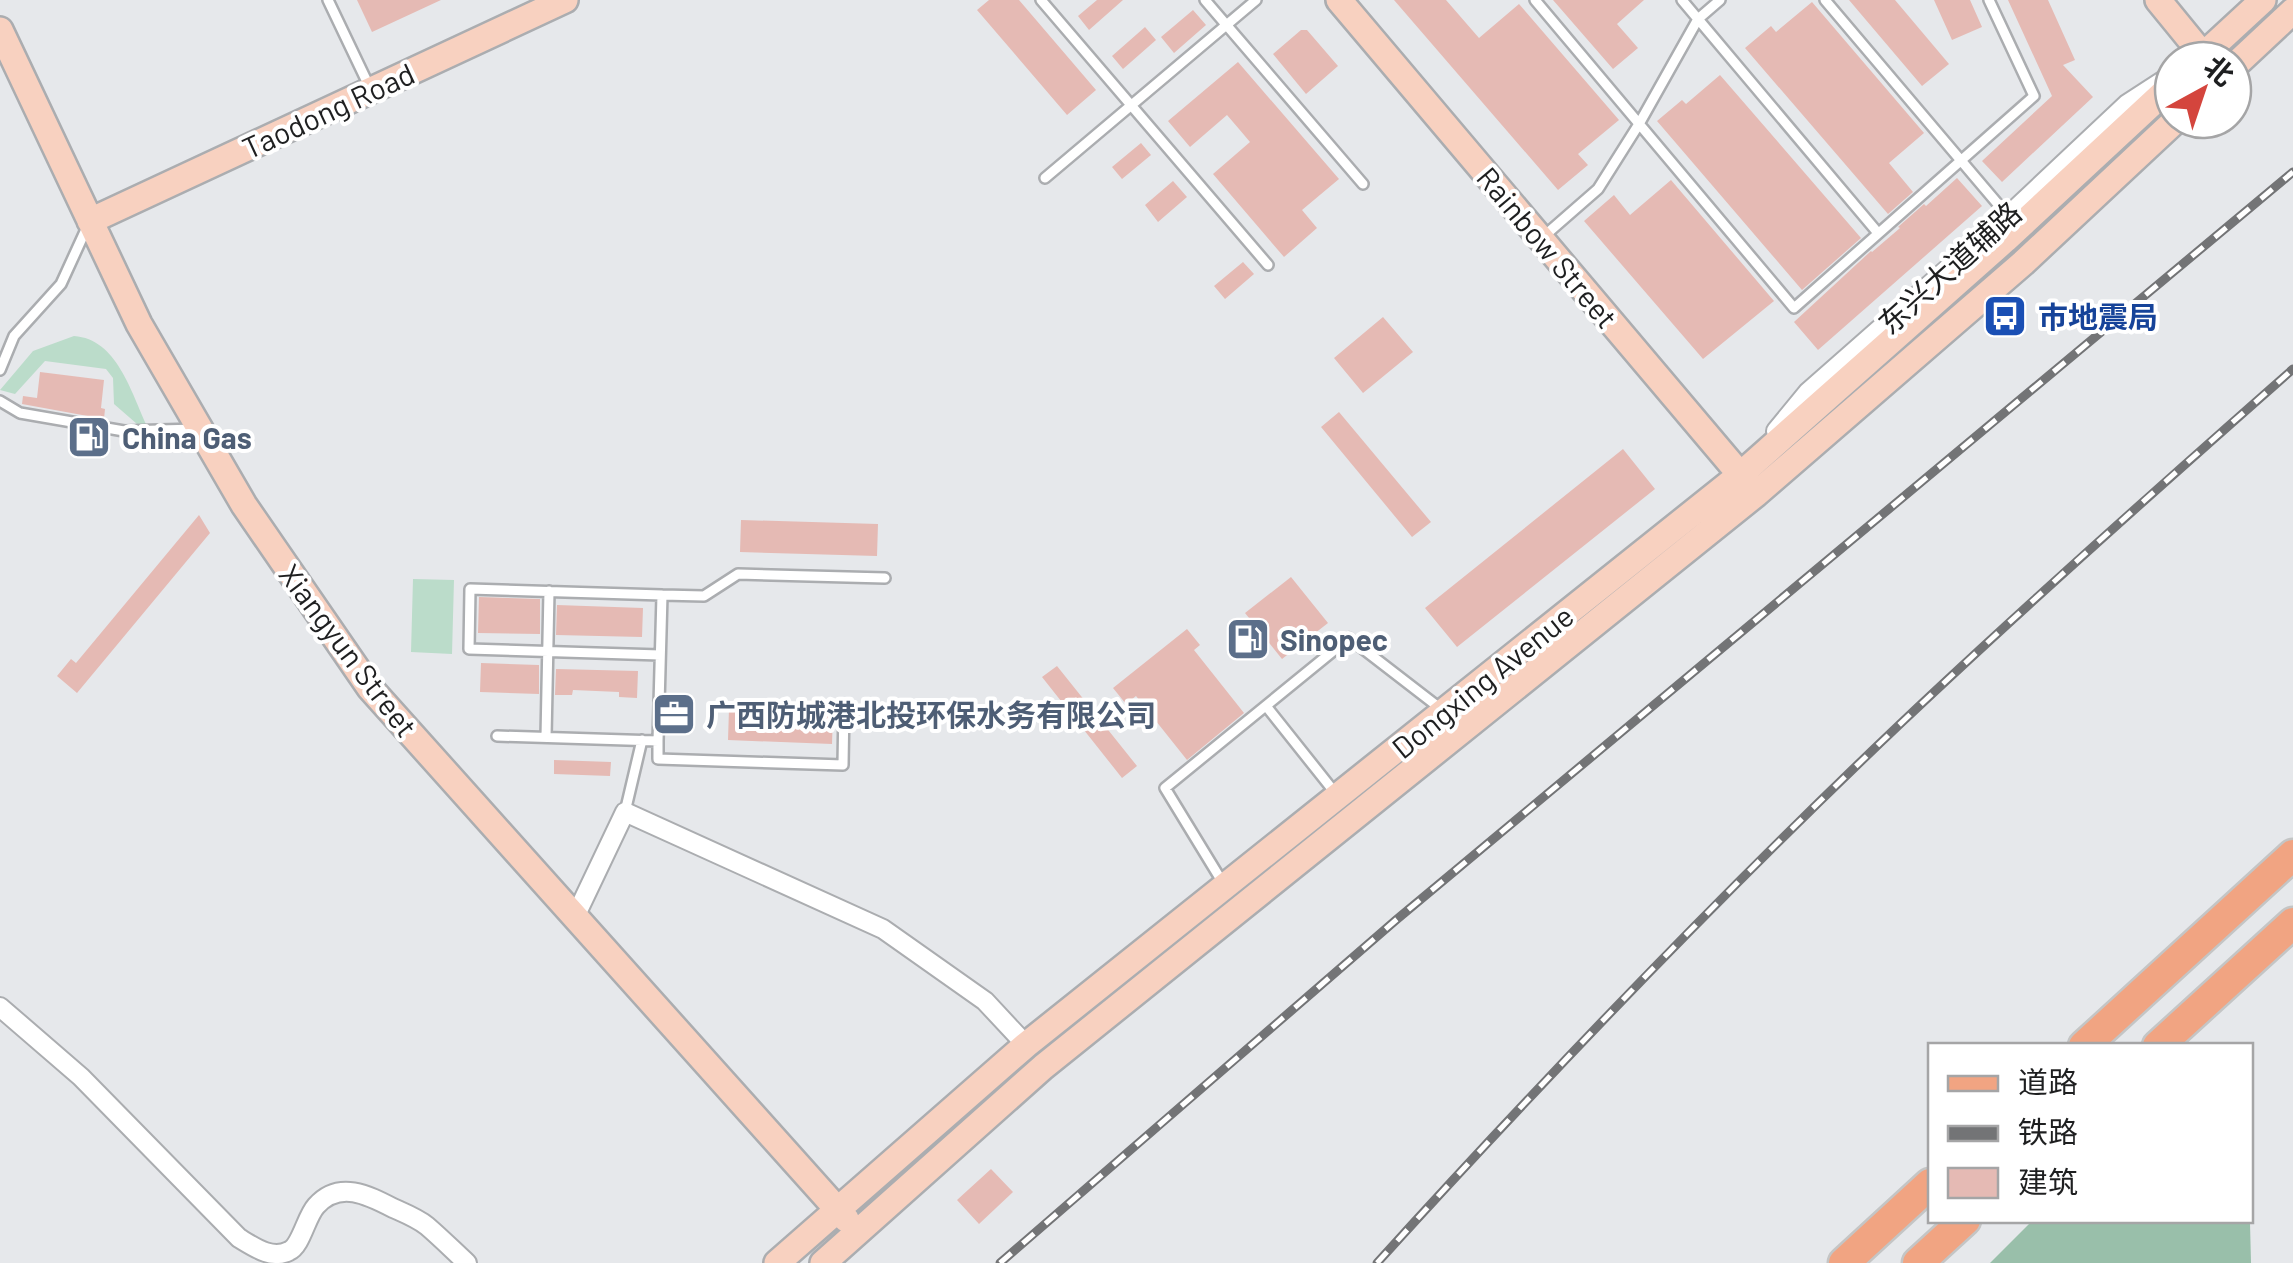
<svg xmlns="http://www.w3.org/2000/svg" width="2293" height="1263" font-family="Barlow,'Noto Sans SC',sans-serif">
<style>
.green{fill:#bbdcca}
.forest{fill:#99bfaa}
.building{fill:#e5bab4}
.lines{fill:none;stroke-linecap:round;stroke-linejoin:round}
.lane-casing{stroke:#abadb0;stroke-width:14}
.street-casing{stroke:#abadb0;stroke-width:22}
.secondary-casing{stroke:#abadb0;stroke-width:30}
.primary-casing{stroke:#c4c5c5;stroke-width:35}
.lane{stroke:#fff;stroke-width:9}
.street{stroke:#fff;stroke-width:18}
.secondary{stroke:#f8d1c0;stroke-width:25}
.primary{stroke:#f1a482;stroke-width:30}
.rail-casing{stroke:#737476;stroke-width:9}
.rail{stroke:#fff;stroke-width:5;stroke-dasharray:15;stroke-linecap:butt}
.labels{text-anchor:middle;dominant-baseline:central;stroke-width:8;stroke-linejoin:round;paint-order:stroke}
.street-label{font-size:30px;fill:#1e1f20;stroke:#fff}
.transit-label{font-size:30px;font-weight:bold;fill:#164399;stroke:#fff;text-anchor:start}
.service-label{font-size:30px;font-weight:bold;fill:#4e5e75;stroke:#fff;text-anchor:start}
</style>
<rect width="100%" height="100%" fill="#e6e8eb"/>
<!-- green -->
<path class="green" d="M74,336C117,339 131,392 147,426L137,424L114,404L113,378L106,369L45,361L15,394L0,390L33,351Z
M413,579L454,580L452,654L411,652Z"/>
<!-- forest -->
<path class="forest" d="M2247,1220L2250,1223L2251,1263H1990L2032,1221Z"/>
<!-- building -->
<path class="building" d="M357,0H441L372,32Z
M989,0H1019L1096,90L1067,115L977,10Z
M1097,0H1123L1089,30L1078,16Z
M1394,0H1446L1479,38L1519,4L1619,120L1578,154L1588,165L1558,190Z
M1553,0H1644L1617,24L1638,48L1613,69Z
M1849,0H1895L1949,64L1922,86Z
M1934,0H1970L1982,27L1952,40Z
M2008,0H2048L2075,60L2063,65L2093,97L2002,182L1982,161L2052,96Z
M1812,2L1924,133L1889,163L1913,192L1888,214L1745,48L1771,26L1776,32Z
M1193,10L1206,25L1174,53L1161,37Z
M1145,27L1156,40L1123,69L1112,56Z
M1301,30H1307L1338,66L1306,94L1273,54Z
M1238,62L1339,179L1302,210L1317,228L1284,257L1213,174L1250,142L1239,129L1227,115L1190,147L1168,121Z
M1720,75L1861,238L1802,290L1657,121L1682,100L1686,104Z
M1141,143L1151,155L1122,179L1112,167Z
M1957,178L1982,206L1818,350L1794,322L1871,251L1872,252L1900,228L1898,227L1924,204L1926,206Z
M1671,180L1774,301L1703,359L1584,221L1614,195L1630,215Z
M1173,181L1187,197L1158,222L1145,205Z
M1243,262L1254,274L1225,299L1214,286Z
M1383,317L1413,352L1363,393L1334,358Z
M40,372L104,380L101,408L105,409L104,419L22,404L23,396L37,398Z
M1339,412L1431,522L1412,537L1321,427Z
M1623,449L1655,489L1457,647L1425,608Z
M199,515L210,533L77,693L57,676L71,659L76,663Z
M741,520L878,524L877,556L740,552Z
M1291,577L1328,623L1282,659L1245,613Z
M479,597L540,599V634L478,633Z
M557,605L643,608L642,637L556,635Z
M1187,629L1200,645L1194,650L1244,713L1187,760L1136,696L1126,704L1113,688Z
M481,663L539,665V694L480,692Z
M1057,666L1137,766L1122,778L1042,677Z
M556,669L638,671L637,698L619,697V692L573,690L572,695H555Z
M729,709L833,712L832,744L728,740Z
M554,760L611,762L610,776L554,774Z
M991,1169L1013,1192L979,1224L957,1200Z"/>
<g class="lines">
<!-- lane casing -->
<g class="lane-casing">
<path id="lane" d="M328,0L370,88
M1041,0L1268,265
M1205,0L1363,184
M1535,0L1794,308L2034,96L1989,0
M1682,0L1878,233
M1825,0L2008,216
M1045,178L1256,0
M1543,237L1598,189L1639,124L1698,19L1720,0
M0,370L14,336L61,284L88,225
M0,401L20,413L124,431L196,429
M662,595L704,596L738,574L885,578
M1266,706L1336,794
M497,736L658,741L662,595L470,589L469,649L660,655
M546,737L549,591
M658,741V759L843,765L844,705
M625,812L642,740
M1223,883L1165,788L1349,638L1441,709"/>
</g>
<!-- street casing -->
<g class="street-casing">
<path id="street" d="M1776,431L1808,392L2008,216L2127,104L2164,80
M575,917L625,812L883,929L985,1001L1026,1045
M0,1007L81,1077L239,1238C254,1247 272,1260 289,1251C301,1246 306,1217 316,1206C339,1180 368,1195 393,1208C404,1213 417,1218 427,1226C441,1238 454,1251 467,1263"/>
</g>
<!-- secondary casing -->
<g class="secondary-casing">
<path id="secondary" d="M1339,0L1749,485
M2158,0L2207,60
M0,30L139,324L244,505L370,688L846,1219
M2198,60L2263,0
M2233,67L2293,11
M90,221L565,0
M777,1263L1026,1045L1740,475L2005,240L2173,84
M823,1263L1043,1067L1756,494L2023,263L2176,120"/>
</g>
<!-- primary casing -->
<g class="primary-casing">
<path id="primary" d="M2084,1046L2293,855
M2158,1046L2293,923
M1844,1263L1930,1184
M1918,1263L1965,1220"/>
</g>
<!-- lane -->
<use href="#lane" class="lane"/>
<!-- street -->
<use href="#street" class="street"/>
<!-- secondary -->
<use href="#secondary" class="secondary"/>
<!-- primary -->
<use href="#primary" class="primary"/>
<!-- rail casing -->
<g class="rail-casing">
<path id="rail" d="M1000,1263L1396,920L2293,172
M1377,1263C1545,1078 1718,897 1899,725C2028,603 2160,486 2293,369"/>
</g>
<!-- rail -->
<use href="#rail" class="rail"/>
</g>
<!-- icons -->
<defs>
<g id="bus-square" transform="scale(2.25)"><rect x="-9" y="-9" width="18" height="18" rx="4" fill="#1a4fb4" stroke="#fff"/><path d="M-5-6H5V4H4V6H2V4H-2V6H-4V4H-5ZM-3.5-4V0h7V-4ZM-3.5 1.2v1.5H-2V1.2ZM2 1.2v1.5H3.5V1.2Z" fill="#fff"/></g>
<g id="fuel-square" transform="scale(2.25)"><rect x="-9" y="-9" width="18" height="18" rx="4" fill="#5c6f8a" stroke="#fff"/><path d="M-5.5-6h7V0h2V4h1.3V-2.5L3-4.5l.8-.8L6-3V5H2.5V1h-1V6h-7ZM-4.2-4.7v3.2H.2V-4.7Z" fill="#fff"/></g>
<g id="office-square" transform="scale(2.25)"><rect x="-9" y="-9" width="18" height="18" rx="4" fill="#5c6f8a" stroke="#fff"/><path d="M-6-3h4V-5.5h4V-3h4V5H-6ZM-1-4.5V-3h2v-1.5ZM-6 0V1H6V0Z" fill="#fff"/></g>
</defs>
<g fill-rule="evenodd">
<use href="#bus-square" x="2005" y="316"/>
<use href="#fuel-square" x="89" y="437"/>
<use href="#fuel-square" x="1248" y="639"/>
<use href="#office-square" x="674" y="714"/>
</g>
<g class="labels">
<!-- street labels -->
<g class="street-label">
<text transform="translate(328 110) rotate(-25)">Taodong Road</text>
<text transform="translate(1548 247) rotate(50)">Rainbow Street</text>
<text transform="translate(1949 267) rotate(-42)">东兴大道辅路</text>
<text transform="translate(349 650) rotate(53)">Xiangyun Street</text>
<text transform="translate(1482 681) rotate(-39)">Dongxing Avenue</text>
</g>
<!-- transit labels -->
<g class="transit-label">
<text x="2038" y="316">巿地震局</text>
</g>
<!-- service labels -->
<g class="service-label">
<text x="122" y="437">China Gas</text>
<text x="1280" y="639">Sinopec</text>
<text x="706" y="714">广西防城港北投环保水务有限公司</text>
</g>
</g>
<!-- legend -->
<rect x="1928" y="1043" width="325" height="180" fill="#ffffff" stroke="#a5a5a6" stroke-width="2.5"/>
<rect x="1948" y="1076" width="50" height="15" fill="#f1a482" stroke="#a5a5a6" stroke-width="2.5"/>
<text x="2018" y="1093" font-size="30" fill="#1e1f20">道路</text>
<rect x="1948" y="1126" width="50" height="15" fill="#737476" stroke="#a5a5a6" stroke-width="2.5"/>
<text x="2018" y="1143" font-size="30" fill="#1e1f20">铁路</text>
<rect x="1948" y="1168" width="50" height="30" fill="#e5bab4" stroke="#a5a5a6" stroke-width="2.5"/>
<text x="2018" y="1193" font-size="30" fill="#1e1f20">建筑</text>
<!-- north arrow -->
<g transform="translate(2203 90) rotate(40)"><circle r="48" fill="#ffffff" stroke="#a5a5a6" stroke-width="2.5"/>
<path d="M0-8L18 38L0 25L-18 38Z" fill="#d4453d"/>
<text y="-15" font-size="28" font-weight="bold" text-anchor="middle" fill="#1e1f20">北</text>
</g>
</svg>
